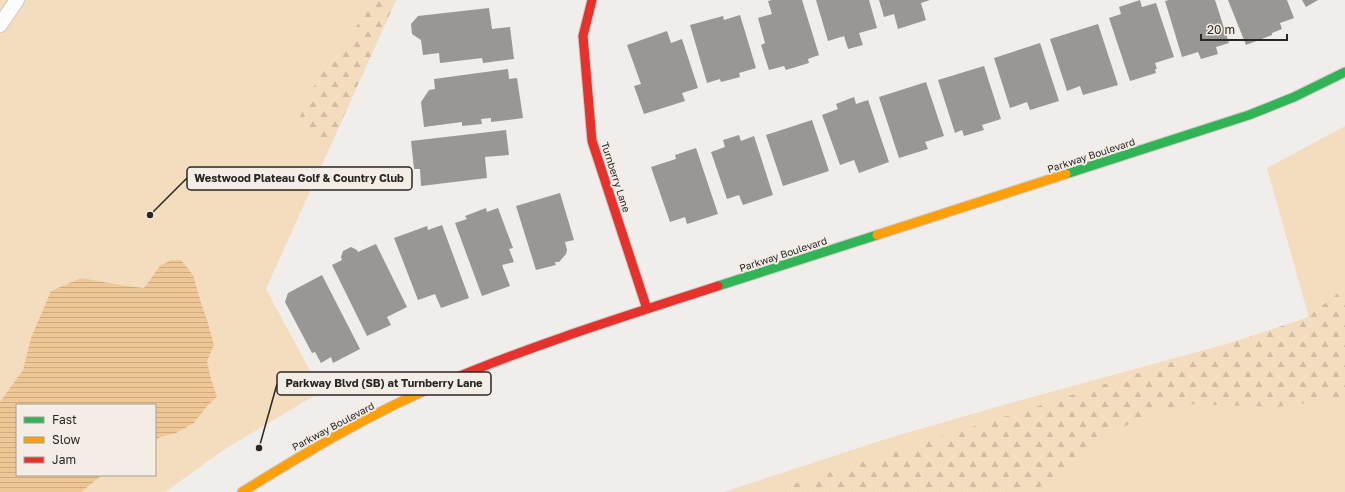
<svg xmlns="http://www.w3.org/2000/svg" width="1345" height="492" font-family="'Golos Text',sans-serif">
<style>
.green{fill:#f4dcbf;fill-rule:evenodd}
.forest{fill:url(#forest-firs)}
.water{fill:url(#water-rules)}
.building{fill:#999794}
.lines{fill:none;stroke-linecap:round;stroke-linejoin:round}
.lane-casing{stroke:#cdcbc7;stroke-width:16}
.fast-casing{stroke:#cdcbc7;stroke-width:11}
.slow-casing{stroke:#cdcbc7;stroke-width:11}
.jam-casing{stroke:#cdcbc7;stroke-width:11}
.lane{stroke:#fdfcfc;stroke-width:14}
.fast{stroke:#30b455;stroke-width:9}
.slow{stroke:#ff9f0a;stroke-width:9}
.jam{stroke:#e5322d;stroke-width:9}
.labels{text-anchor:middle;dominant-baseline:central;stroke-width:4;stroke-linejoin:round;paint-order:stroke}
.street-label{font-size:10px;fill:#292724;stroke:#f4ede6}
.leader{fill:none;stroke:#292724;stroke-width:1.5}
.callout-dot{fill:#292724;stroke:#f4ede6;stroke-width:1.5}
.callout{fill:#f4ede6;stroke:#292724;stroke-width:1.5}
.callout-label{font-size:11px;text-anchor:middle;font-weight:bold;fill:#292724}
</style>
<defs>
<pattern id="forest-firs" width="22" height="20" patternUnits="userSpaceOnUse"><rect width="22" height="20" fill="#f4dcbf"/><path d="M5 1l3.5 6h-7zM16 11l3.5 6h-7z" fill="#d1bda4"/></pattern>
<pattern id="water-rules" width="6" height="5" patternUnits="userSpaceOnUse"><rect width="6" height="5" fill="#efc795"/><path d="M0 2.5h6" fill="none" stroke="#cdab80"/></pattern>
</defs>
<rect width="100%" height="100%" fill="#f0edea"/>
<!-- green -->
<path class="green" d="M0,0H396L266,289L322,393L307,400L225,449L165,492H0ZM17,405H155V475H17Z
M1345,126V492H724L889,438L1007,404L1310,321L1267,168Z"/>
<!-- forest -->
<path class="forest" d="M371,0H396L333,140L318,136L300,117L323,67L350,38Z
M1345,288V398L1277,407L1183,404L1144,417L1111,433L1079,461L1043,486L1018,492H768L1047,403L1306,318Z"/>
<!-- water -->
<path class="water" d="M171,260H181L193,275L201,303L207,320L214,345L207,361L211,379L217,397L207,406L194,423L176,433L160,437L155,440V405H17V475H105L101,476L81,492H0V402L23,370L31,338L51,291L81,278L120,285L144,288L160,266Z"/>
<!-- building -->
<path class="building" d="M772,0H802L819,55L808,59L809,63L786,70L784,66L769,70L761,45L765,43L758,18L772,14L768,1Z
M816,0H869L877,28L859,33L863,45L848,49L844,36L828,41Z
M879,0H930L921,3L926,20L898,29L894,14L884,17Z
M1140,0L1142,7L1156,3L1174,57L1155,63L1157,69H1155L1156,73L1130,81L1109,18L1121,14L1119,7Z
M1169,0H1215L1229,43L1216,47L1218,54L1201,59L1198,52L1182,57L1165,1Z
M1228,0H1287L1294,18L1280,23L1282,29L1272,33V35L1246,45Z
M1302,0H1318L1306,7Z
M489,8L492,29L510,27L514,59L483,63L482,58L440,63L439,53L423,55L421,40L412,34L411,24L418,16Z
M740,15L756,68L739,73L740,77L721,82L720,79L707,83L690,25L723,16L724,20Z
M1098,24L1118,85L1083,95L1080,86L1067,91L1050,39Z
M667,31L671,43L682,39L698,88L682,93L685,101L644,114L634,86L641,84L627,45Z
M1040,43L1059,101L1030,110L1027,102L1010,108L994,58Z
M984,66L1001,119L982,125L984,130L964,136L962,130L955,133L938,80Z
M508,69L509,79L517,78L523,118L491,122V118L481,119L482,124L462,126V122L424,127L421,102L429,90L435,89L434,79Z
M926,82L944,136L925,142L928,149L899,158L879,97Z
M854,97L856,104L868,100L889,162L859,173L854,160L840,165L822,115L838,109L836,104Z
M812,120L829,171L783,186L766,135Z
M506,130L509,155L485,157L487,178L421,186L420,169H414L411,141Z
M739,135L741,141L754,136L773,195L743,205L739,195L727,199L711,152L725,147L723,140Z
M696,148L718,214L687,224L685,217L670,222L651,167L676,159L675,155Z
M560,193L574,240L565,242L567,250L566,254L559,262H555L556,265L536,270L516,206Z
M486,208L487,212L498,208L513,248L509,249L514,262L502,265L510,286L482,296L455,223L467,219L465,216Z
M442,225L469,298L441,308L435,294L418,300L394,238L427,226L428,230Z
M376,244L407,307L387,317L391,325L367,336L332,265L342,260L341,257L343,251L351,247L357,250L358,252Z
M322,275L360,349L333,363L331,357L321,363L315,352L312,353L285,302L288,293Z"/>
<g class="lines">
<!-- lane casing -->
<g class="lane-casing">
<path id="lane" d="M0,25L17,0"/>
</g>
<!-- fast casing -->
<g class="fast-casing">
<path id="fast" d="M1066,174L1249,115L1294,97L1345,72
M718,286L877,235"/>
</g>
<!-- slow casing -->
<g class="slow-casing">
<path id="slow" d="M877,235L1066,174
M242,492C307,452 372,412 443,383"/>
</g>
<!-- jam casing -->
<g class="jam-casing">
<path id="jam" d="M592,0L583,36L592,141L647,309
M443,383C532,345 626,316 718,286"/>
</g>
<!-- lane -->
<use href="#lane" class="lane"/>
<!-- fast -->
<use href="#fast" class="fast"/>
<!-- slow -->
<use href="#slow" class="slow"/>
<!-- jam -->
<use href="#jam" class="jam"/>
</g>
<g class="labels">
<!-- street labels -->
<g class="street-label">
<text transform="translate(1091 155) rotate(-18)">Parkway Boulevard</text>
<text transform="translate(616 177) rotate(72)">Turnberry Lane</text>
<text transform="translate(783 254) rotate(-18)">Parkway Boulevard</text>
<text transform="translate(333 426) rotate(-28)">Parkway Boulevard</text>
</g>
</g>
<!-- callouts -->
<path class="leader" d="M150 215L187 178M259 448L277 384"/>
<g class="callout-dot">
<circle cx="150" cy="215" r="4"/>
<circle cx="259" cy="448" r="4"/>
</g>
<g class="callout">
<rect x="187" y="167" width="225" height="23" rx="4"/>
<rect x="277" y="372" width="214" height="23" rx="4"/>
</g>
<g class="callout-label">
<text x="299" y="182">Westwood Plateau Golf &amp; Country Club</text>
<text x="384" y="387">Parkway Blvd (SB) at Turnberry Lane</text>
</g>
<!-- legend -->
<rect x="16" y="404" width="140" height="72" fill="#f4ede6" stroke="#a39e98"/>
<rect x="24" y="417" width="20" height="6" fill="#30b455" stroke="#a39e98"/>
<text x="52" y="424" font-size="12" fill="#292724">Fast</text>
<rect x="24" y="437" width="20" height="6" fill="#ff9f0a" stroke="#a39e98"/>
<text x="52" y="444" font-size="12" fill="#292724">Slow</text>
<rect x="24" y="457" width="20" height="6" fill="#e5322d" stroke="#a39e98"/>
<text x="52" y="464" font-size="12" fill="#292724">Jam</text>
<!-- scale -->
<path d="M1201 34v6h86v-6" fill="none" stroke="#292724" stroke-width="2"/>
<text x="1207" y="34" font-size="12" fill="#292724" stroke="#f4ede6" stroke-width="3" paint-order="stroke">20 m</text>
</svg>
